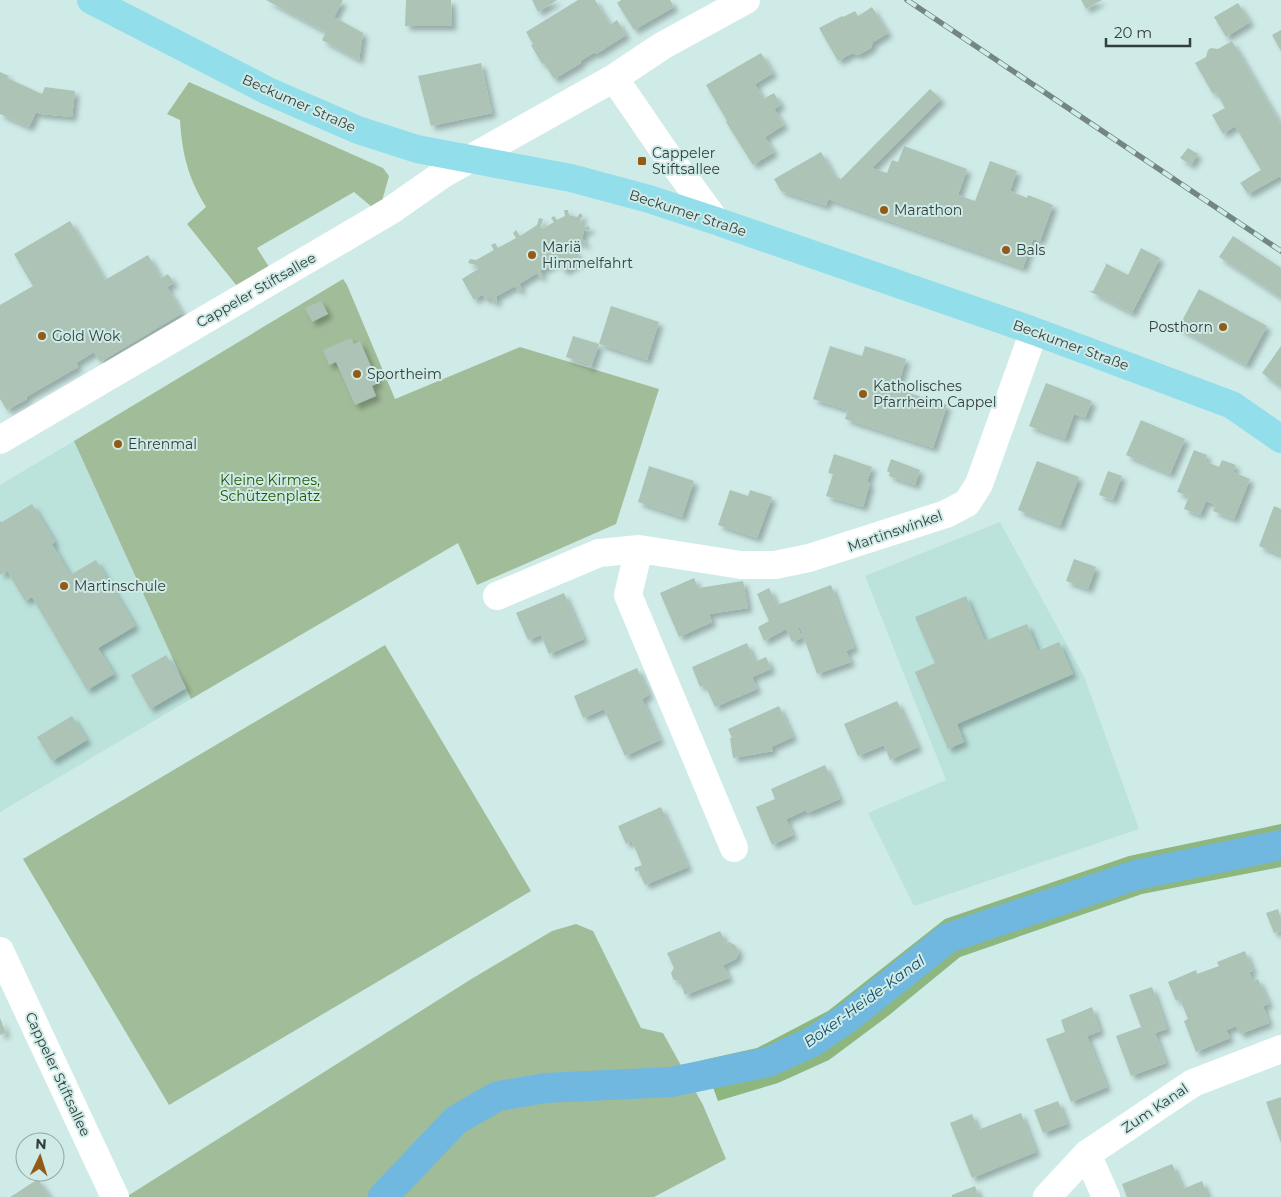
<svg xmlns="http://www.w3.org/2000/svg" width="1281" height="1197" font-family="Montserrat,sans-serif">
<style>
.built{fill:#bce2dc}
.green{fill:#a1bc98}
.forest{fill:#8db77e}
.lines{fill:none;stroke-linecap:round;stroke-linejoin:round}
.canal{stroke:#70b8df;stroke-width:30}
.building{fill:#acc3b6;filter:url(#shadow)}
.minor{stroke:#fff;stroke-width:28}
.major{stroke:#92deeb;stroke-width:28}
.rail-casing{stroke:#738683;stroke-width:5.5}
.rail{stroke:#cfebe7;stroke-width:4;stroke-dasharray:11;stroke-linecap:butt}
.poi-dot{fill:#945b17;stroke:#cfebe7;stroke-width:2}
.labels{text-anchor:middle;dominant-baseline:central;stroke-width:4;stroke-linejoin:round;paint-order:stroke}
.street-label{font-size:14px;fill:#333f3d;stroke:#cfebe7}
.poi-label{font-size:14px;fill:#333f3d;stroke:#cfebe7;text-anchor:start}
.park-label{font-size:14px;fill:#235703;stroke:#cfebe7}
.water-label{font-size:15px;font-style:italic;fill:#164e6a;stroke:#cfebe7}
</style>
<defs>
<filter id="shadow"><feDropShadow dx="4.5" dy="4.5" stdDeviation="2.5" flood-color="#0004"/></filter>
</defs>
<rect width="100%" height="100%" fill="#cfebe7"/>
<!-- built -->
<path class="built" d="M74,441L191,699L0,812V485Z
M1000,522L1084,676L1139,829L914,906L868,813L946,780L865,576Z"/>
<!-- green -->
<path class="green" d="M189,82L383,168L389,176L382,201L372,207L354,192L257,248L269,267L237,286L187,224L206,207C188,178 182,153 180,120L167,114Z
M343,279L347,285L395,399L520,347L659,389L616,524L477,585L458,543L191,699L74,441Z
M385,645L531,891L169,1105L23,859Z
M576,924L593,931L641,1028L663,1033L703,1105L726,1159L654,1197H126L473,978L552,931Z"/>
<!-- forest -->
<path class="forest" d="M1281,824V867L1142,894L960,957L888,1016L829,1060L778,1083L718,1101L703,1060L757,1048L828,1011L945,919L1129,856Z"/>
<g class="lines">
<!-- canal -->
<path class="canal" d="M383,1197L456,1120L498,1096L546,1088L671,1082L768,1062L812,1042L850,1016L948,938L1136,875L1281,845"/>
</g>
<!-- building -->
<path class="building" d="M266,0H343L334,17L363,33L359,60L322,40L326,32Z
M406,0H451L452,26H405Z
M532,0H557L538,12Z
M578,0H595L610,25L617,20L626,35L596,54L595,52L580,61L581,63L554,79L544,63L542,64L531,45L533,44L526,32Z
M621,0H670L674,7L634,30L617,3Z
M1081,0H1102L1086,9Z
M1238,3L1250,22L1226,37L1214,17Z
M872,7L888,33L873,42L871,48L858,55L852,53L838,61L819,28L842,16L843,17L855,11L858,16Z
M1281,30V51L1272,35Z
M1232,41L1281,125V178L1280,176L1248,194L1240,183L1272,163L1261,170L1235,126L1223,134L1212,115L1225,108L1216,92L1213,94L1195,63L1206,57L1208,50L1211,48L1218,49Z
M761,53L773,73L755,84L763,99L774,93L781,105L774,109L784,125L765,137L774,152L753,165L726,122L727,121L706,85Z
M481,63L492,113L431,126L418,76Z
M0,72L9,76L7,78L42,94L45,87L75,91L72,117L41,114L36,112L29,127L0,114Z
M930,89L941,99L872,168L887,173L892,160L898,162L904,146L967,169L958,195L975,201L990,161L1017,171L1010,191L1027,198L1028,195L1053,205L1040,241L1033,239L1023,268L828,199L826,206L781,191L774,179L821,152L835,177L841,179Z
M1188,148L1198,154L1191,165L1180,158Z
M564,210H568L569,215L577,217L580,213L583,216L580,220L583,227L589,226L590,230L584,231L582,239L586,242L584,246L580,241L572,246L581,261L564,271L557,262L540,271L543,276L540,278L537,273L519,284L522,289L518,291L515,286L497,296L496,303L492,302L493,299H485L483,294L474,300L462,279L478,269L476,265L468,263L470,259L476,260L494,250L491,245L495,243L498,248L516,238L513,233L516,230L520,236L537,225L539,218L543,219L541,226L542,229L554,222L551,218L554,216L557,220L565,216Z
M70,221L105,280L148,255L161,278L168,274L174,283L167,287L182,313L100,362L94,352L76,363L78,367L26,397L27,399L7,410L0,399V305L33,286L14,254Z
M1233,236L1281,268V298L1219,257Z
M1141,248L1160,258L1132,313L1089,291H1093L1106,265L1105,263L1128,275Z
M1199,289L1267,326L1246,365L1178,328Z
M321,301L328,314L312,322L305,308Z
M611,306L659,322L647,360L599,344Z
M573,336L599,344L591,367L587,366V364L566,357Z
M351,338L354,344L360,341L378,383L372,386L376,396L355,405L336,362L329,365L323,350Z
M830,346L862,356L865,346L906,359L897,389L947,405L933,448L845,419L848,410L813,399Z
M1281,346V387L1262,373Z
M1046,383L1092,401L1085,418L1074,414L1065,439L1029,426Z
M1141,420L1185,439L1170,474L1126,455Z
M1194,450L1207,455L1205,461L1219,467L1222,460L1236,465L1233,472L1250,479L1234,519L1213,511L1216,505L1206,501L1200,515L1184,509L1189,496L1177,492Z
M834,454L872,467L867,482L870,483L863,507L826,496L833,474L828,473Z
M891,459L920,470L915,485L889,476L890,473L887,471Z
M1037,461L1079,477L1060,526L1018,510Z
M649,466L694,481L682,517L638,502Z
M1108,471L1122,476L1113,500L1099,495Z
M730,490L748,496L750,490L772,497L757,538L718,525Z
M32,504L55,542L52,544L70,575L96,560L135,626L98,648L114,674L87,690L32,597L25,601L7,571L0,575V521L2,522Z
M1274,506L1281,509V555L1259,546Z
M1074,559L1096,567L1088,589L1066,581Z
M694,578L698,588L743,581L748,608L709,614L712,622L679,637L660,593Z
M831,585L854,648L846,651L851,662L817,674L800,627L798,628L802,638L792,642L786,629L764,641L758,627L769,621L757,594L769,588L777,605Z
M564,593L584,639L549,654L541,635L528,640L516,613Z
M966,596L985,641L1027,624L1038,651L1059,642L1073,674L957,724L964,742L948,749L915,672L935,663L915,617Z
M747,643L755,662L766,657L771,669L752,677L757,689L715,707L705,685L700,687L692,667Z
M166,655L186,688L150,709L131,675Z
M637,668L649,695L642,699L660,740L625,756L604,709L583,718L574,696Z
M897,701L918,747L890,760L884,745L858,756L844,724Z
M779,706L793,737L771,747L773,751L733,758L730,738H732L728,729Z
M72,716L87,740L52,761L37,737Z
M825,765L840,799L807,813L806,810L786,819L793,835L772,845L756,807L775,799L771,789Z
M661,807L688,867L645,885L638,870L636,872L634,868L642,865L632,841L626,844L618,826Z
M1278,909L1281,919V931L1274,933L1266,913Z
M720,931L726,944L729,942L735,945L739,952L736,959L723,965L729,978L685,995L680,982L673,979L671,973L674,968L667,953Z
M1245,951L1253,971L1249,972L1253,981L1258,979L1269,1004L1263,1006L1269,1023L1240,1034L1236,1026L1226,1030L1230,1038L1196,1052L1184,1021L1188,1019L1180,999L1176,1001L1168,982L1196,970L1197,974L1219,966L1217,962Z
M1152,987L1167,1029L1155,1033L1166,1063L1131,1076L1116,1036L1141,1027L1129,995Z
M1092,1007L1100,1031L1087,1036L1107,1087L1071,1102L1046,1039L1065,1032L1061,1020Z
M0,1018L6,1033L0,1035Z
M1281,1097V1143L1266,1102Z
M1058,1101L1067,1124L1043,1133L1034,1110Z
M1021,1113L1036,1152L972,1178L950,1123L972,1114L978,1130Z
M1172,1164L1183,1189L1202,1181L1208,1197H1127L1122,1184Z
M38,1179L50,1197H10L15,1194Z
M975,1186L979,1197H952V1195Z"/>
<g class="lines">
<!-- minor -->
<path class="minor" d="M614,78L662,148L716,221
M0,440L390,211L443,174L614,78L662,46L746,0
M497,596L599,553L639,549
M734,848L628,595L639,549L741,565H775L809,558L946,514L967,503L979,484L1034,331
M0,951L115,1197
M1087,1154L1106,1197
M1047,1197L1087,1154L1193,1083L1281,1049"/>
<!-- major -->
<path class="major" d="M91,0L268,91L358,130L417,149L571,178L649,199L716,221L1034,331L1232,405L1281,439"/>
<!-- rail casing -->
<g class="rail-casing">
<path id="rail" d="M907,0L1281,251"/>
</g>
<!-- rail -->
<use href="#rail" class="rail"/>
</g>
<!-- markers -->
<g class="poi-dot">
<rect x="637" y="156" width="10" height="10" rx="2.5"/>
<circle cx="884" cy="210" r="5"/>
<circle cx="1006" cy="250" r="5"/>
<circle cx="532" cy="255" r="5"/>
<circle cx="1223" cy="327" r="5"/>
<circle cx="42" cy="336" r="5"/>
<circle cx="357" cy="374" r="5"/>
<circle cx="863" cy="394" r="5"/>
<circle cx="118" cy="444" r="5"/>
<circle cx="64" cy="586" r="5"/>
</g>
<g class="labels">
<!-- street labels -->
<g class="street-label">
<text transform="translate(299 103) rotate(24)">Beckumer Straße</text>
<text transform="translate(688 213) rotate(18)">Beckumer Straße</text>
<text transform="translate(256 290) rotate(-30)">Cappeler Stiftsallee</text>
<text transform="translate(1071 345) rotate(20)">Beckumer Straße</text>
<text transform="translate(895 531) rotate(-19)">Martinswinkel</text>
<text transform="translate(58 1074) rotate(65)">Cappeler Stiftsallee</text>
<text transform="translate(1155 1108) rotate(-34)">Zum Kanal</text>
</g>
<!-- poi labels -->
<g class="poi-label">
<text x="652" y="153">Cappeler<tspan x="652" dy="16">Stiftsallee</tspan></text>
<text x="894" y="210">Marathon</text>
<text x="542" y="247">Mariä<tspan x="542" dy="16">Himmelfahrt</tspan></text>
<text x="1016" y="250">Bals</text>
<text x="1213" y="327" text-anchor="end">Posthorn</text>
<text x="52" y="336">Gold Wok</text>
<text x="367" y="374">Sportheim</text>
<text x="873" y="386">Katholisches<tspan x="873" dy="16">Pfarrheim Cappel</tspan></text>
<text x="128" y="444">Ehrenmal</text>
<text x="74" y="586">Martinschule</text>
</g>
<!-- park labels -->
<g class="park-label">
<text x="270" y="480">Kleine Kirmes,<tspan x="270" dy="16">Schützenplatz</tspan></text>
</g>
<!-- water labels -->
<g class="water-label">
<text transform="translate(864 1001) rotate(-36)">Boker-Heide-Kanal</text>
</g>
</g>
<!-- north arrow -->
<g transform="translate(40 1157) rotate(4)"><circle r="24" fill="#cfebe7" stroke="#91a6a3"/>
<path d="M0-4L9 19L0 12L-9 19Z" fill="#945b17"/>
<text y="-8" font-size="14" font-weight="bold" text-anchor="middle" fill="#333f3d">N</text>
</g>
<!-- scale -->
<path d="M1106 38v8h84v-8" fill="none" stroke="#333f3d" stroke-width="2.5"/>
<text x="1114" y="38" font-size="15" fill="#333f3d" stroke="#cfebe7" stroke-width="4" paint-order="stroke">20 m</text>
</svg>
